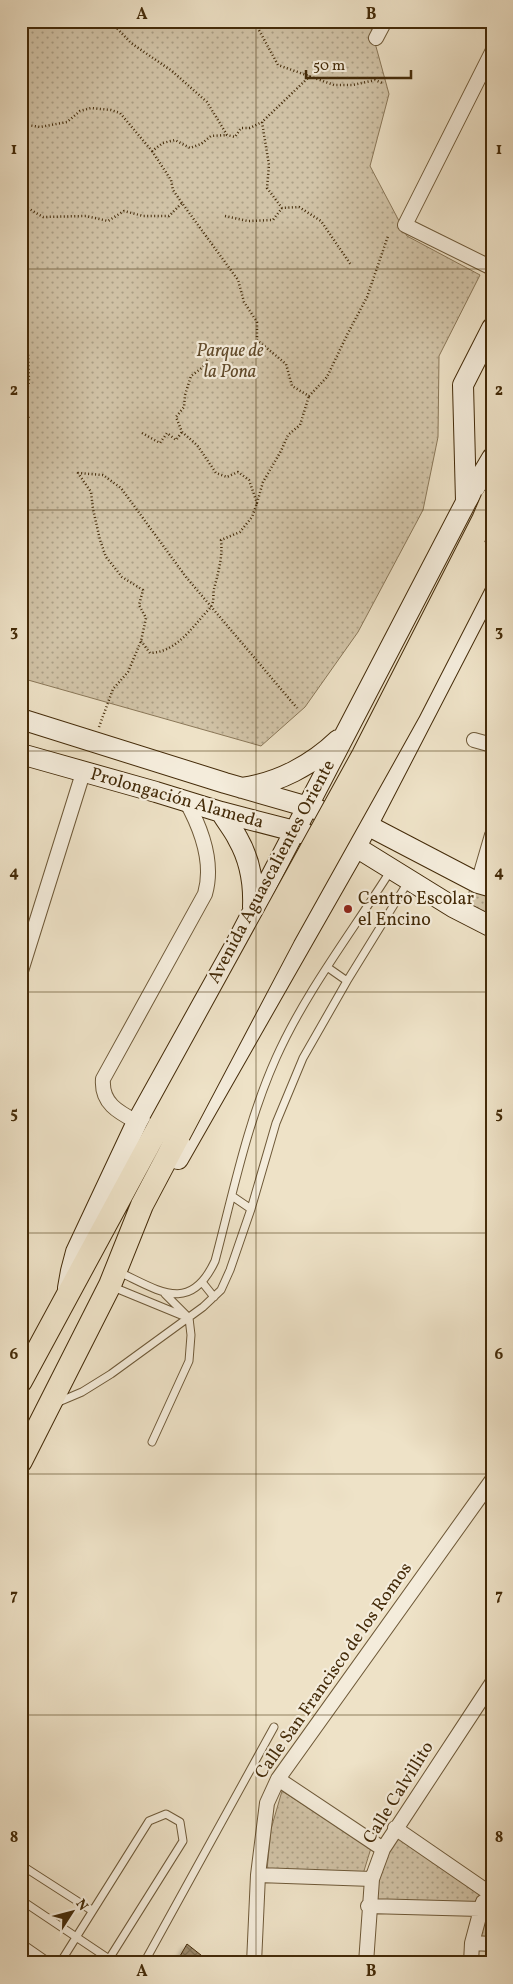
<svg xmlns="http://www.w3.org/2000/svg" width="513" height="1984" font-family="Vollkorn,serif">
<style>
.park{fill:url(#park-dots);stroke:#8a7758}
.building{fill:url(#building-cross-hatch);stroke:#442b09;filter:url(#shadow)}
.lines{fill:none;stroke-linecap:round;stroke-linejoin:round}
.lane-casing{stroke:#6e5938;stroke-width:9}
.street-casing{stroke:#6e5938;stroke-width:16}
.secondary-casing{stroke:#442b09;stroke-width:22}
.primary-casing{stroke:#442b09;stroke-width:24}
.path{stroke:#442b09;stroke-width:2.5;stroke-dasharray:1 2.5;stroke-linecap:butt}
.lane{stroke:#f4ecdb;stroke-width:7}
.street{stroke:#f4ecdb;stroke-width:14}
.secondary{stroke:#f4ecdb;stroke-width:20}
.primary{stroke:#eee2c7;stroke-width:22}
.primary-bridge-casing{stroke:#442b09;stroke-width:24;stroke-linecap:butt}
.primary-bridge{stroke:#eee2c7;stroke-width:22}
.grid{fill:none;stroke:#442b09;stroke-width:1;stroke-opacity:0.55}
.poi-dot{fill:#8f2418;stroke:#f4ecdb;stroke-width:2}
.labels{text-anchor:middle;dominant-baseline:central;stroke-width:4.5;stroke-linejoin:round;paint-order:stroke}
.park-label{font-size:18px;font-style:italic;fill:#604929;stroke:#f4ecdb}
.street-label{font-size:18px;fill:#442b09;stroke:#f4ecdb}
.poi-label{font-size:18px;fill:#442b09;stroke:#f4ecdb;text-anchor:start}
.neatline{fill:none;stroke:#442b09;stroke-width:2}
.grid-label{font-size:16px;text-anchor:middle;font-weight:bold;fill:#442b09}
</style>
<defs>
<pattern id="park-dots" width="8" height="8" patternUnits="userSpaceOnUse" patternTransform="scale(1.25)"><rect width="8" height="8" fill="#d1c3a7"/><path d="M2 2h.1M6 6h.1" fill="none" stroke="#ab9f86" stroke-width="1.8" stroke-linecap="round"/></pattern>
<pattern id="building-cross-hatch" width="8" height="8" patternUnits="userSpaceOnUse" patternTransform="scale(1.25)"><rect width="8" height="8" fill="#9c8a6c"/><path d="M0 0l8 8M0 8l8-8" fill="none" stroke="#817157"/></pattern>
<filter id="shadow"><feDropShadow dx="-4" dy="4" stdDeviation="2.5" flood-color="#0004"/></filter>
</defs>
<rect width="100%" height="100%" fill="#eee2c7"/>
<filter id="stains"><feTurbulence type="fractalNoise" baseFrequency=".004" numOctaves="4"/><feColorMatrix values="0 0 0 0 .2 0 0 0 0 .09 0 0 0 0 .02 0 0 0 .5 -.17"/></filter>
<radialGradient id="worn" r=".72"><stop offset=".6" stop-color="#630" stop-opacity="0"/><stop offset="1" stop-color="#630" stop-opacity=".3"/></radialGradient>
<!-- park -->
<path class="park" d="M21,21H369L389,94L370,166L407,236L480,275L439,356L438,437L423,510L358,632L305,707L261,746L21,678Z
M471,884L492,891V914L466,905Z
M282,1791L371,1848L363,1874L267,1870L271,1829Z
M398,1836L481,1893L477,1903L375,1901L382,1865Z
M492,1898V1940L480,1939L486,1909Z"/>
<!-- building -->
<path class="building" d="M187,1944L211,1963H176Z"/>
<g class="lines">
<!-- lane casing -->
<g class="lane-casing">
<path id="lane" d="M327,967L347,981
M232,1196L251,1209
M119,1272C158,1290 190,1315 215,1261C233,1193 247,1123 276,1058C306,991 352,932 391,870
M202,1282L214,1297
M113,1287L186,1317
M56,1403L82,1392L111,1374L203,1307L221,1290L230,1270L251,1209L276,1123L303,1058L347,981L408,882
M152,1442L189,1361L191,1335L189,1318L165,1294
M21,1865L91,1910
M21,1900L109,1959L183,1841L180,1822L166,1814L149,1821L60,1963
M144,1963L274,1727"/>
</g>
<!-- street casing -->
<g class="street-casing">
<path id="street" d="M376,38L385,21
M492,52L405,225L492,268
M474,740L492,745
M478,883L492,835
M21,971L83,773
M137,1122C118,1112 101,1103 103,1079L205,894C214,863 201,828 186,801
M278,1779L383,1849
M395,1828L488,1892
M258,1875L372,1879
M368,1906L480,1909
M472,1943L492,1944
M21,1947L44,1963
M254,1963L258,1875L267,1803L278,1779L492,1480
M366,1963L372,1879L383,1849L492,1683
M471,1963L472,1943L483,1902"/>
</g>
<!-- secondary casing -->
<g class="secondary-casing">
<path id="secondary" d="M466,501L463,385L492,328
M21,719L225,783L319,810
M21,754L156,792L221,812L306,834
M242,788C278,783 312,765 338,740
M221,812C226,821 233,829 238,839C250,860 254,883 253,907
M354,821L367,825L478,883L492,887
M343,844L356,847L453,907L492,927
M178,1159L356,847L492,584
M68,1288L71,1271L76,1252L137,1122L237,942L466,502L492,458"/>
</g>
<!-- primary casing -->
<g class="primary-casing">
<path id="primary" d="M21,1381L160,1124
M21,1461L110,1285L142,1205L179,1135"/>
</g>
<!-- path -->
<path class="path" d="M110,21L131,43L172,71L207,102L227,135L235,137L241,128H250L262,122
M254,21L278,65L334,85H353L375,80L382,83
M310,76L262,122L269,165L267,188L282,208L299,207L321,221L351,265
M21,124L40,127L67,122L80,111L91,108L111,110L120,113L152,151L163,143L175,140L190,148L201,144L211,136L227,135
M152,151L171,180L173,190L182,203
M21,201L26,207
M21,207H26L43,217L86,216L108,221L124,211L143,216H169L182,203L238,280L244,302L257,322V340L286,364L292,386L309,396L327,377L347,335L367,297L388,236
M225,216L248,221L273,220L282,208
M21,348L28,353L29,381L25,401L29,420
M211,354L203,367L191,376L185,395L184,407L176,417L182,432L197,445L216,473L227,477L238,472L249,480L257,503L263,482L281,451L288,435L300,425L309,396
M142,433L160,443L167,433L176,440L182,432
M141,641L150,653C174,652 188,633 202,617C205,613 210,609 212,605C214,600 213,594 214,589C218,573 223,557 221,540L240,532L252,517L257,503
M99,727L113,689L128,672L141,641L146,618L139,605L143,590L122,577L106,557L100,540L93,509L91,492L78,473L103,475L121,488L186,577L297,708"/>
<!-- lane -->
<use href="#lane" class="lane"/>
<!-- street -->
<use href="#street" class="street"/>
<!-- secondary -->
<use href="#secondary" class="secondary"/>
<!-- primary -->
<use href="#primary" class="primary"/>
<!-- primary-bridge casing -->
<g class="primary-bridge-casing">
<path id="primary-bridge" d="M160,1124L363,755L483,520L492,499
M179,1135L284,936L409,712L492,550"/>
</g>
<!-- primary-bridge -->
<use href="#primary-bridge" class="primary-bridge"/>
</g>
<!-- grid -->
<path class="grid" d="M256,21V1963M21,269H492M21,510H492M21,751H492M21,992H492M21,1233H492M21,1474H492M21,1715H492"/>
<!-- markers -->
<circle class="poi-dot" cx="348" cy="909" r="5"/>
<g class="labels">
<!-- park labels -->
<g class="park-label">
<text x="230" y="351">Parque de<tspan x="230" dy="21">la Pona</tspan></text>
</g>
<!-- street labels -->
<g class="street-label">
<text transform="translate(177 799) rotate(16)">Prolongación Alameda</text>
<text transform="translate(272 872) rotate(-62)">Avenida Aguascalientes Oriente</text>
<text transform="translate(334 1671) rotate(-55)">Calle San Francisco de los Romos</text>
<text transform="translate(399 1793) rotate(-58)">Calle Calvillito</text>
</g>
<!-- poi labels -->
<g class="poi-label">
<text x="358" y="899">Centro Escolar<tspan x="358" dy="21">el Encino</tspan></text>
</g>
</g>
<!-- margin -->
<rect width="513" height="1984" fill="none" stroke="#eee2c7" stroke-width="55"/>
<!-- north arrow -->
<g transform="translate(72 1912) rotate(54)" stroke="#f4ecdb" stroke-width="4" paint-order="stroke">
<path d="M0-4L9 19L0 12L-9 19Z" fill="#442b09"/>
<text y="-8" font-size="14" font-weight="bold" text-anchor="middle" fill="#442b09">N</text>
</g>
<!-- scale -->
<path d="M306 70v8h105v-8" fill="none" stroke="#442b09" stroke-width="2.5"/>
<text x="313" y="70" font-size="15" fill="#442b09" stroke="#f4ecdb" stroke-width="4" paint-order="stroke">50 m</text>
<rect x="28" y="28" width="458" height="1928" class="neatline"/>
<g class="grid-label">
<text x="142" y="19">A</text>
<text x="371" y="19">B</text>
<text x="14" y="154">1</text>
<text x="499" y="154">1</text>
<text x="14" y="395">2</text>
<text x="499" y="395">2</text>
<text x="14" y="636">3</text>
<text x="499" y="636">3</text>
<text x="14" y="877">4</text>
<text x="499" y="877">4</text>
<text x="14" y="1118">5</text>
<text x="499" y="1118">5</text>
<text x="14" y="1359">6</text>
<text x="499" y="1359">6</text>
<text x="14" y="1600">7</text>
<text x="499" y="1600">7</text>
<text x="14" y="1842">8</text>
<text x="499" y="1842">8</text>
<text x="142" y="1976">A</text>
<text x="371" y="1976">B</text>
</g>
<rect width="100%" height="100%" filter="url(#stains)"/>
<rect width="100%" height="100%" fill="url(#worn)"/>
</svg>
